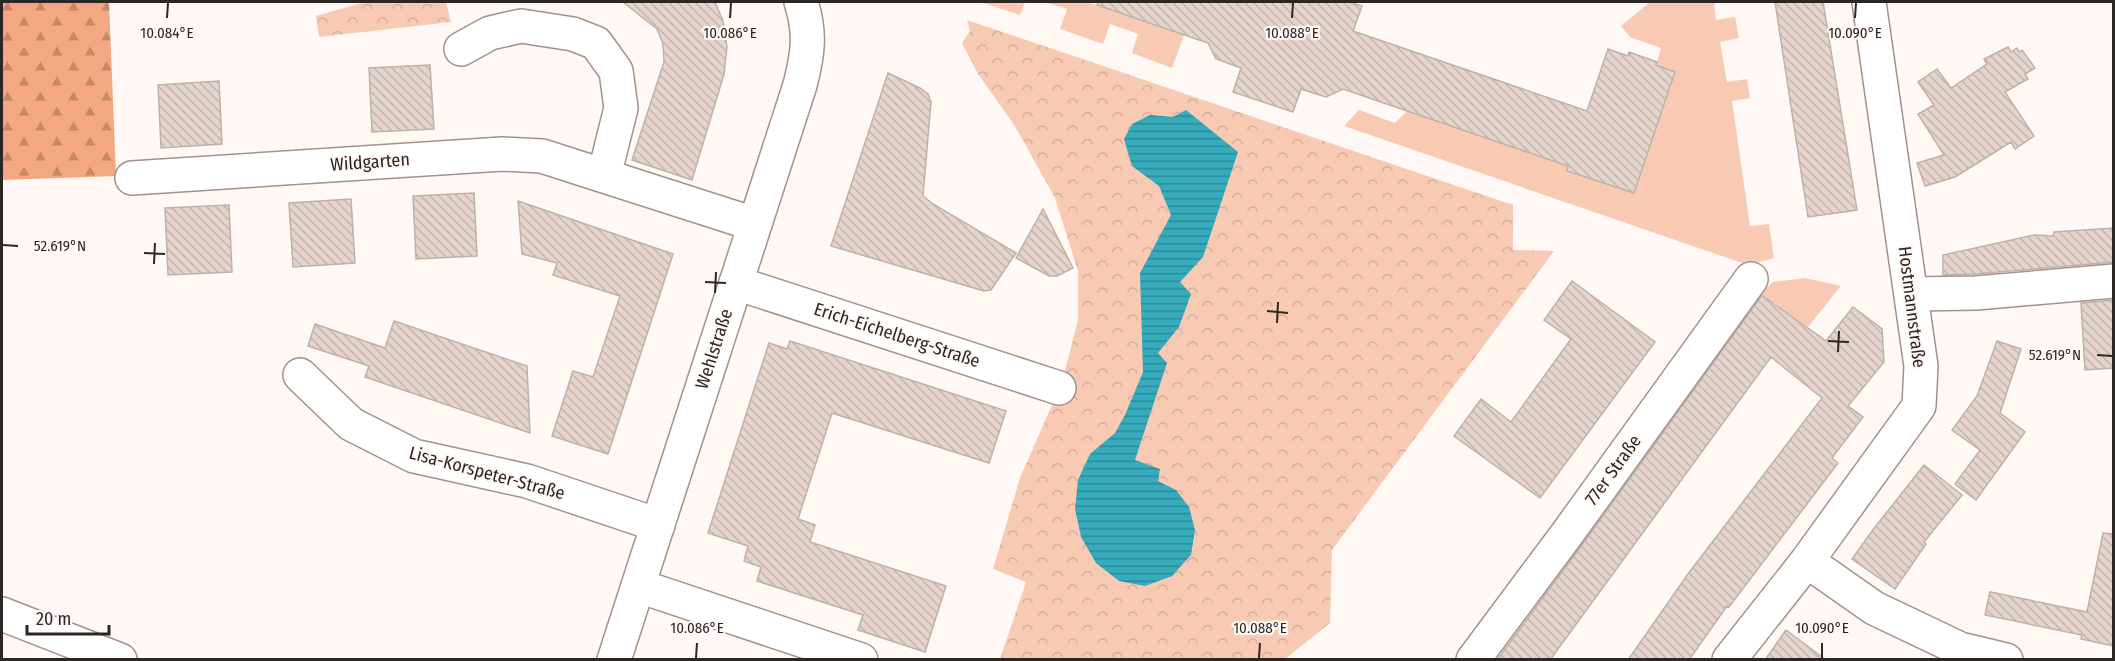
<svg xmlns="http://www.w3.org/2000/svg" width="2115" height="661" font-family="'Fira Sans Condensed',sans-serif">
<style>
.green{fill:#f9cab3}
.forest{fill:url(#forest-firs)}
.park{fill:url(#park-crowns)}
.water{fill:url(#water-rules)}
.building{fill:url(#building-back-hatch);stroke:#c0b0a8;stroke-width:1.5}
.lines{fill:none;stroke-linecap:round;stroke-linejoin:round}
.minor-casing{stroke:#a2928b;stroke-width:36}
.tertiary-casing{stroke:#a2928b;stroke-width:36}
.minor{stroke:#fff;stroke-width:33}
.tertiary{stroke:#fff;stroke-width:33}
.ticks{fill:none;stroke:#2d2724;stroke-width:2}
.labels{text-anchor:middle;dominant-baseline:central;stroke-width:4.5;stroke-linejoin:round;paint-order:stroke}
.street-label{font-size:18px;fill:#2d2724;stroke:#fff8f5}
.ticks-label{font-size:15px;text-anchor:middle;fill:#2d2724;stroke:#fff8f5;stroke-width:4.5;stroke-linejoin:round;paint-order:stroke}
</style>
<defs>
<pattern id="forest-firs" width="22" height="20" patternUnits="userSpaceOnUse" patternTransform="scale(1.5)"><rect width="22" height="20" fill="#f3a782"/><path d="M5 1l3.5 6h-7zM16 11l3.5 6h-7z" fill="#c5886a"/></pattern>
<pattern id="park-crowns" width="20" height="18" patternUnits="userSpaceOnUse" patternTransform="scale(1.5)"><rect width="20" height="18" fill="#f9cab3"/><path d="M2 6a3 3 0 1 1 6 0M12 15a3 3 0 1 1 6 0" fill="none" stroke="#d6ae9a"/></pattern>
<pattern id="water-rules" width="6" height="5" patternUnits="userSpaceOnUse" patternTransform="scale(1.5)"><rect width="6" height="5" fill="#35abbb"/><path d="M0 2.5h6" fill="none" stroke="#2d8b98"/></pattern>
<pattern id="building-back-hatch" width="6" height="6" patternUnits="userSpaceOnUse" patternTransform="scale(1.5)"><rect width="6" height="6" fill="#e4d4cc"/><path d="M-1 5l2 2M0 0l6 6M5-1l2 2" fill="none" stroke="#c4b6af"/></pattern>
</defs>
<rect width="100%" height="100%" fill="#fff8f5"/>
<!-- green -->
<path class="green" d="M980,2H1025L1020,15Z
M1044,2H1087L1184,35L1172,68L1132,53L1138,34L1110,24L1103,44L1060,29L1067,9Z
M1650,2H1714L1716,20L1735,17L1739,38L1720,42L1727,82L1747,79L1750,98L1732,101L1750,226L1769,224L1774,258L1748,265L1344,126L1359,110L1395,123L1407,111L1568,166L1567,171L1634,193L1675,72L1656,65L1661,48L1630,37L1621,26Z
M1805,278L1841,286L1808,327L1761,293L1773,282Z"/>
<!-- forest -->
<path class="forest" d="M2,2H109L116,176L2,180Z"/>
<!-- park -->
<path class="park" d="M365,2H446L451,22L319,37L316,16Z
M967,20L1513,205V250L1554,251L1332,550L1330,623L1285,659H1000L1026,582L993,569L1020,478L1062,382L1078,320V271L1055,198L1015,126L978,74L962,43L970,31Z"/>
<!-- water -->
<path class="water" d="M1186,110L1238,152L1203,257L1180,282L1191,294L1179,327L1158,353L1167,363L1135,460L1160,469L1158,481L1176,490L1189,507L1195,530L1191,555L1172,576L1145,586L1119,581L1096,563L1081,537L1075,509L1078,480L1090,454L1115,433L1125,415L1143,372L1140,273L1171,215L1159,186L1132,166L1124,139L1132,124L1150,115L1173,117Z"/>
<!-- building -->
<path class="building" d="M623,2H715L723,21L727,47L724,74L692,180L632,160L664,62L663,44L657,29Z
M1098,2H1349L1362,6L1353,31L1587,111L1608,49L1628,56L1629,52L1657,62L1656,65L1675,72L1634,193L1567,171L1568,166L1343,89L1326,97L1301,89L1293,112L1233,92L1241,68L1216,59L1208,43L1097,5Z
M1775,2H1823L1857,210L1808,217Z
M2008,47L2011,52L2017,48L2019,52L2022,50L2035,68L2025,74L2028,79L2005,92L2034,136L2015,149L2011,142L1955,177L1925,186L1917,163L1944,155L1918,114L1934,105L1918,82L1937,69L1951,88L1987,64L1984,59Z
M430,65L434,129L372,132L369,68Z
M888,73L920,88L928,94L931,102L923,196L933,204L1016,253L991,290L984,291L831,246Z
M219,81L222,144L161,148L158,85Z
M474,193L477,256L416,259L413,196Z
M351,199L355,263L293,267L289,203Z
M518,201L673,254L608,454L552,436L573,371L593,377L620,296L553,275L557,263L522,254Z
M229,205L232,272L168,275L165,208Z
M1043,209L1073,268L1057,276H1049L1016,258Z
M2114,228V262L1975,274L1943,275V255L2034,235L2053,236L2054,232Z
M1572,281L1655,342L1540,498L1454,436L1481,399L1511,422L1571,339L1544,320Z
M1762,295L1826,341L1853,307L1882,329L1884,362L1848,406L1863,417L1832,458L1838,463L1729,607L1727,606L1689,660H1628L1688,574L1822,398L1771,357L1550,660H1497L1582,545Z
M2114,300V368L2085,370L2081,303Z
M394,321L527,366L530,433L365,377L369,366L308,346L315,324L385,348Z
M790,341L1006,411L989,463L832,413L798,519L815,525L810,542L946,586L925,652L858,630L863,615L757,581L761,567L744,561L748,546L708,533L769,343L787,349Z
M1997,341L2021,349L2000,413L2025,432L1976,500L1955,484L1980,450L1952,430L1977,396Z
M1924,465L1962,495L1924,542L1926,544L1895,589L1852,559L1872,531Z
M2103,533L2114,534V646L2081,639L2082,635L1985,615L1990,592L2087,612Z
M1786,630L1826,660H1765Z"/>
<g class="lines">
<!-- minor casing -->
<g class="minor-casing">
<path id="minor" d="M461,49L490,33L521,26L573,34L596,43L616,71L621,108L604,176
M132,178L502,154L542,156L754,224
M736,283L1059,388
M1912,294L1976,293L2114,281
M300,375L351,424L414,456L527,481L658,525
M1807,561L1874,608L1960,649L2006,660
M639,586L861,660
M1473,660L1567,534L1751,279
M1729,660L1807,561L1919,406L1921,366L1869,2"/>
</g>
<!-- tertiary casing -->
<g class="tertiary-casing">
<path id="tertiary" d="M2,614L120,660
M614,660L800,85C808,54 811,33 801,2"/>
</g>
<!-- minor -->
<use href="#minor" class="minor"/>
<!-- tertiary -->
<use href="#tertiary" class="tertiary"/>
</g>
<!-- ticks -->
<path class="ticks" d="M167,18L168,3M730,18L731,3M1292,18L1293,3M1855,18L1856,3M3,245L18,246M144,253L165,254M154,264L155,243M705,282L726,283M715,293L716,272M1267,311L1288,313M1277,323L1278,302M1828,341L1849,342M1838,352L1839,331M2097,355L2112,356M696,658L697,643M1259,658L1260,643M1822,658V643"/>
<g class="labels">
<!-- street labels -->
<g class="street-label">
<text transform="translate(370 162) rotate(-4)">Wildgarten</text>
<text transform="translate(1912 307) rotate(83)">Hostmannstraße</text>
<text transform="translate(897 335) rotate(18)">Erich-Eichelberg-Straße</text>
<text transform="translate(714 349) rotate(-72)">Wehlstraße</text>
<text transform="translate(1613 470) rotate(-54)">77er Straße</text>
<text transform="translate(487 473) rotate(15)">Lisa-Korspeter-Straße</text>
</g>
</g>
<g class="ticks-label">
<text x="167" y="38">10.084°E</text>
<text x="730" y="38">10.086°E</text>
<text x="1292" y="38">10.088°E</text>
<text x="1855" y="38">10.090°E</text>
<text x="60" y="251">52.619°N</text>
<text x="2055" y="360">52.619°N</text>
<text x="697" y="633">10.086°E</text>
<text x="1260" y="633">10.088°E</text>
<text x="1822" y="633">10.090°E</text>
</g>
<!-- border -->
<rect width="2115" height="661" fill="none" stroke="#2d2724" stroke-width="6"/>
<!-- scale -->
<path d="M27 625v9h82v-9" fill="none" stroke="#2d2724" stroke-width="3"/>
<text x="36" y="625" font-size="18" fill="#2d2724" stroke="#fff8f5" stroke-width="4.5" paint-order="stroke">20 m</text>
</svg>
